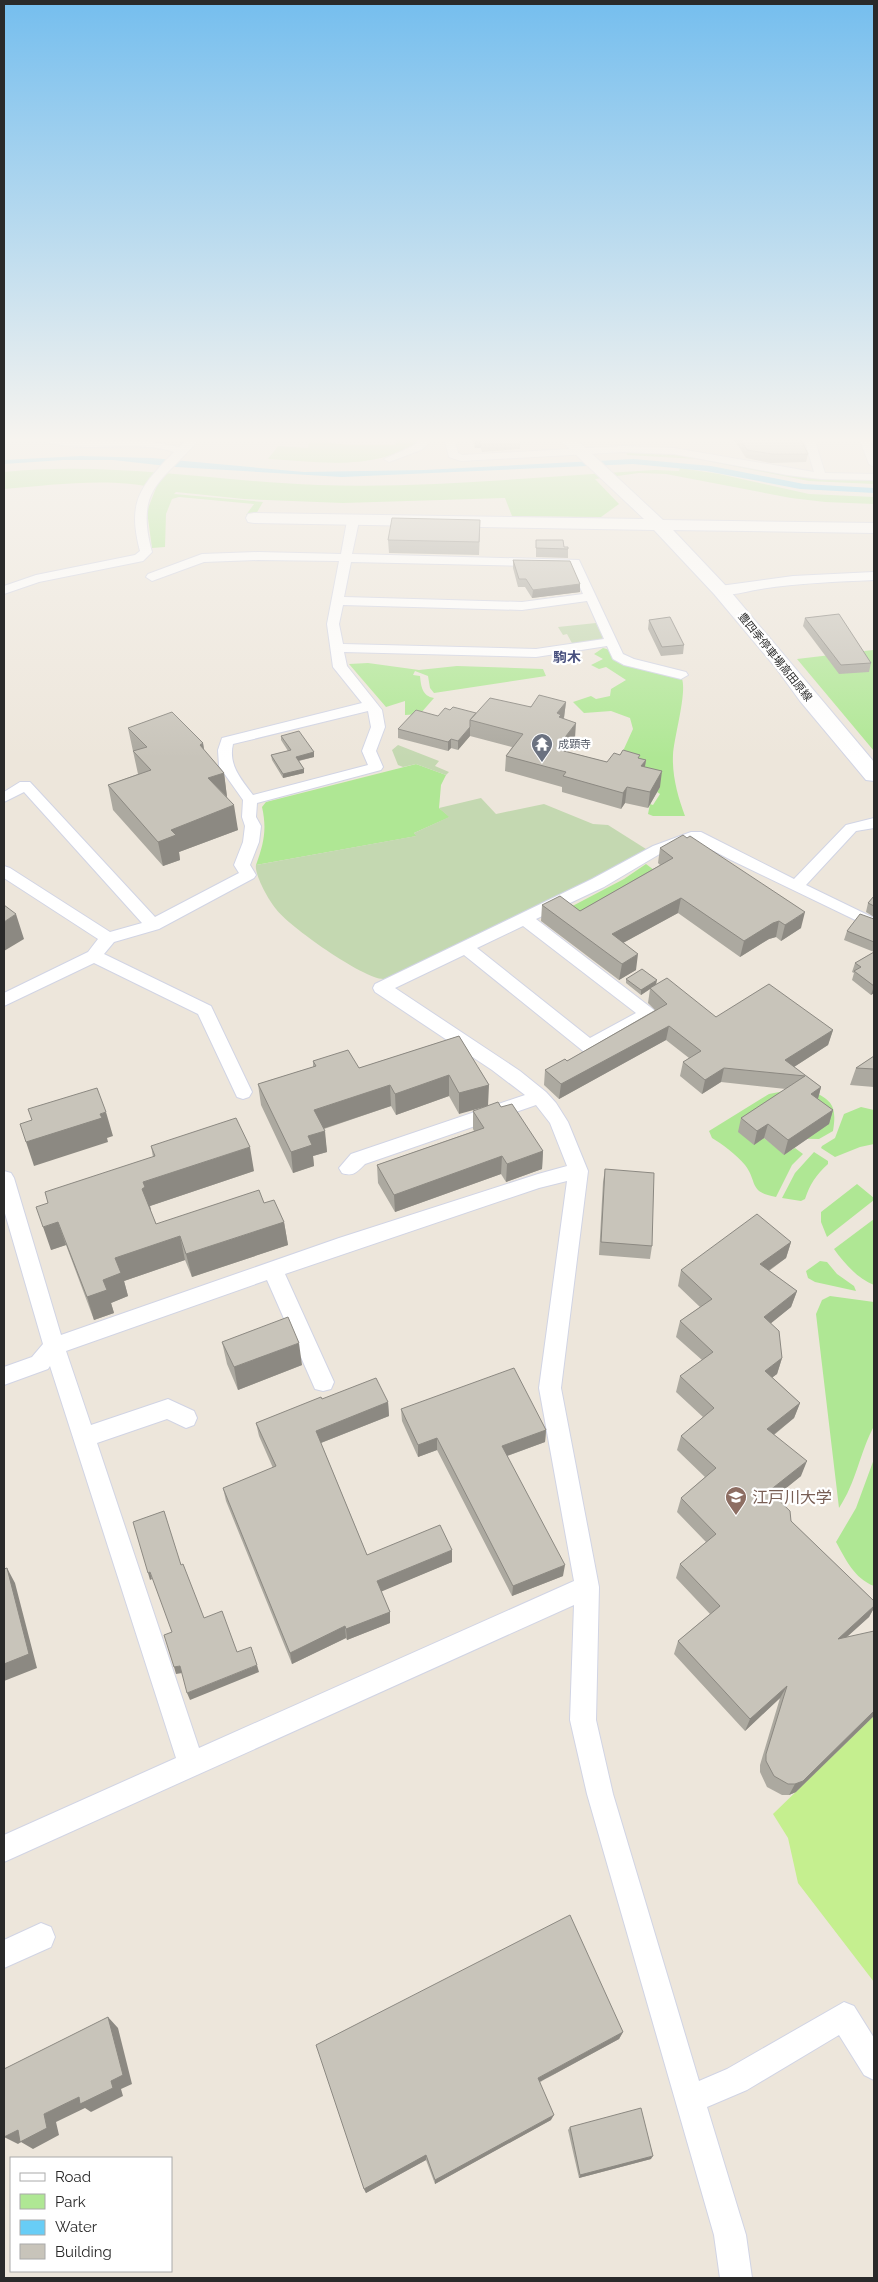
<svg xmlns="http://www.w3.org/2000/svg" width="878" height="2282" font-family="Raleway,'Noto Sans JP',sans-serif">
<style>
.green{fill:#afe794}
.cemetery{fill:#c4d8b1}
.pitch{fill:#c5ef8f}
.water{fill:#68cdf6}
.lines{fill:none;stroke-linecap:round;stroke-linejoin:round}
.street-casing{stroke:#d1d4e4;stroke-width:2}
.secondary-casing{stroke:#d1d4e4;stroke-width:2}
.street{fill:#fff;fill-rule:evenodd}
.secondary{fill:#fff;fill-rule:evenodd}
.wall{fill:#aca9a0}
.shaded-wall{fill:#8c8982}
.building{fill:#c8c4ba;stroke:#8c8982}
.labels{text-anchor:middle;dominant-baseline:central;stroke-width:4.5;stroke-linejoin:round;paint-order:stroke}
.far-street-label{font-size:11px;fill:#2a2a2a;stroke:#fff}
.far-worship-label{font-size:11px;fill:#5b616d;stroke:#fff;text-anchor:start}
.far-quarter-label{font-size:14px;font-weight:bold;fill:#48507e;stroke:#fff}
.near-education-label{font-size:16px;fill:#785e54;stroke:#fff;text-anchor:start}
</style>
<rect width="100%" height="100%" fill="#ede6db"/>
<!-- green -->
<path class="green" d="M395,438H424C380,472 320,462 268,459L278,446L308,448L310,440H328L329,443L352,445H396Z
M626,451L680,454L807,477L874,480V484L809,481L697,459L627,455Z
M680,468L719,474L809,494L874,497V504L825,502L791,498L666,474L639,473L595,479L619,504L601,517L512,516L505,498L343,503L244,499L176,492L174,494L263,502L256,514L246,515L254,504L179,497L172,499L166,514L165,547L152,548L147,511L156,488C109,477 51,485 4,489V472C109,461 213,481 318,485C430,489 543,476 655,470L679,471Z
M603,648L610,650L624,665L682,679C687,693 674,737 673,755C672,776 678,797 685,816H653L648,814L650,804L653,805L660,794L657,792L660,787L623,751L633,729L630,718L611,711L584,713L573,702L591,696L596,699L610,696L611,689L626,680L606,667L599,669L591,665L603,659L594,654Z
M873,650L874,651V751L797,659Z
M368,663L419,670L457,666L543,669L546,676L434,693L430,688L428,676L415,671L413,675L420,676C421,686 422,696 434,698L420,714L405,715V701L386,707L349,664Z
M416,764L446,775L441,785L439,808L450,817L414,833L417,836L256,865C264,843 267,829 262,807L266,802Z
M646,864L662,876L576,923L561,912L624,879Z
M805,1087C829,1100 838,1101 833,1131L819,1139L764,1138L784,1154L795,1148L803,1154L792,1165L776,1197C748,1192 758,1182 745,1165C737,1155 722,1144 712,1138L709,1131L769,1094Z
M861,1107L874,1110V1144L860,1147L835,1157L821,1148L822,1146L835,1138L844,1114Z
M814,1152L828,1161V1164C816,1175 810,1184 805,1199L801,1201L782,1198L795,1173Z
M857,1184L874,1198V1200L827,1237L821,1222V1212Z
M874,1219V1285C858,1279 844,1263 834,1249Z
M820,1261L827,1262L837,1274L854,1286L856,1291L815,1282L808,1278L806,1271Z
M830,1296L874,1302V1426C860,1452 856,1483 839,1508L816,1314L822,1300Z
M874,1459V1586C854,1578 846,1560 836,1542L856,1508Z"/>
<!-- cemetery -->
<path class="cemetery" d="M596,623L603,638L600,641L573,645L567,634L563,635L558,627Z
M398,745L439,761L435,766L449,772L446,775L416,764L403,767L398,765L392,750Z
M481,798L496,814L544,804L593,824L608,825L646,849L615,869L413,970C405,973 393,979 384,979C365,980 288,926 276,909C269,901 254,874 256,865L416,836L414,833L449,817L439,808Z"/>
<!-- pitch -->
<path class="pitch" d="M874,1716V1982L798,1883L788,1838L773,1814Z"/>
<!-- water -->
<path class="water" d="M81,456L152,458L304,472L424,470L634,459L711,466L804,484L874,488V493L800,489L706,471L633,464L342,477L176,467L113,460H63L4,464V460Z"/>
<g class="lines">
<!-- street casing -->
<g class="street-casing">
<path id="street" d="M38,438L89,441H146L179,447L188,438H200C164,482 134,486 152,552L143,561L39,582L4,594V586L36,575L135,555L140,551C127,501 140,487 174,452C137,440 94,452 56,444C50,443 42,442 38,438Z
M423,438H435L421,450L389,462L384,459L413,446Z
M444,438H454L458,453L462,455L623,446L674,448L814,472L804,438H814L825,473L874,474V480L821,479L787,475L674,454L623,452L461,461L449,457Z
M859,438H869L874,451V467L869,464Z
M353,518L359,521L352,554L579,560L623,654L634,659L686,672L688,675L681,679L624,665L613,659L607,646L536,657L344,652L347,666L382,710L385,727L376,751L383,767L381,770L257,803L256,817L261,826L259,842L250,865L256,875L254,878L159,929L114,942L104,954L211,1006L252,1092L249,1097L243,1099L237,1097L198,1014L94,963L4,1006V993L88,952L98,939L4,878V866L10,868L110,932L142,923L24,792L4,802V792L20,782H30L155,917L239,873L234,865L243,842L245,826L242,817L243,800L219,766L218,750L222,738L362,703L333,667L327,624L339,561L258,560L204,562L152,581L146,577L148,574L202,554L258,552L341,554L347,521ZM351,562L571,567L583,594L522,602L344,597ZM587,601L604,639L536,649L343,644L339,624L343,605L522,610ZM368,711L371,727L362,751L368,765L253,795C241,779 228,765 233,744Z
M874,572V580C834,582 794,583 755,590C744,592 721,599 714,590L720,586L793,576Z
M874,818V828L856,831L806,885L874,918V929L731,860L695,841L663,852L604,887L536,919L654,1010L657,1014L654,1018L595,1051L589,1053L583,1051L464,955L395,988L520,1071L546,1092L556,1103L568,1122L588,1171L561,1388L599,1587L596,1720L613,1794L699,2081L727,2069L844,2002L854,2006L874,2038V2080L864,2075L839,2035L747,2090L707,2107L746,2235L752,2278H720L714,2235L587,1794L570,1720L574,1605L4,1862V1835L176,1758L50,1366L48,1369L4,1385V1367L32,1357L43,1344L4,1210V1171L11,1173L14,1178L61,1335L339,1238L538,1174L567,1166L550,1123L536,1105L365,1164C357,1172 353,1177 342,1173L339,1168L351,1154L525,1095L492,1070L375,992L373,988L375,984L592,879L653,846L691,832H701L794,879L846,825ZM523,926L636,1013L590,1038L477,948ZM567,1181L539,1388L574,1581L199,1748L97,1443L167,1419L186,1428L194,1425L197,1418L194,1411L168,1399L91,1425L66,1351L267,1280L315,1389L323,1391L331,1389L334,1382L285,1274L539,1188Z
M41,1923L51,1927L55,1937L51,1947L4,1968V1940Z"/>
</g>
<!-- secondary casing -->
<g class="secondary-casing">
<path id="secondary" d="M558,438H575L663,520L874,523V533L673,530L726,586L874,762V781L866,780L800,701L776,668L714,594L654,530L254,523L248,522L246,518L248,514L254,513L644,519Z"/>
</g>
<!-- street -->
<use href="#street" class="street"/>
<!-- secondary -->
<use href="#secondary" class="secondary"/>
</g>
<!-- wall -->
<path class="wall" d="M228,438H253L229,439Z
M471,438H520V449L482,452L481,448H475Z
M733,438H800L808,454L806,462L770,463L746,458Z
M480,533L479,555L389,553L388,540Z
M536,540L564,547L568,549V558L536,557Z
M513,560L580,584V592L532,598L525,587H518L513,568Z
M805,618L871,663L869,672L839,674L803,626Z
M649,620L684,645L683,654L661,656L648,629Z
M566,702L564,718L575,738L565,751L607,762L620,755L646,760L645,767L660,787L648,808L625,803L621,809L562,792V787L505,771L506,756L512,747L470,736L458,750L451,748L448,751L398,738V729L438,716L450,710L476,713Z
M128,728L203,743L204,751L224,773L227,797L238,830L179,852L180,860L163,866L113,810L108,785L138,774Z
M281,736L314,752V757L299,761L304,769V773L283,778L272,760L271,755L288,751L281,740Z
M660,848L801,928L781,941L776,937L769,939L740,957L678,913L623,943L636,970L619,980L541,921L542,905L580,911L660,865L658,863Z
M874,896V917L866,912L868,903Z
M874,919V993L871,995L852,980L854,973L852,972L855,963L874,952L844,940L847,931Z
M626,979L656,984L716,1017L833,1030L828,1045L794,1067L821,1087L818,1099L833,1110L829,1124L784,1155L764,1138L754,1145L738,1132L741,1118L786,1089L721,1082L702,1094L680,1076L683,1062L689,1058L666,1040L559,1099L544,1085L545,1070L567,1061L655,1010L648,1003L650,989L641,995L626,983Z
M459,1036L489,1085L459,1114L449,1096L396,1115L391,1106L324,1129L327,1152L313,1156L314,1166L293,1173L261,1105L258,1084L313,1067V1061L359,1068Z
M874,1056V1087L850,1085L856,1068Z
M501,1107L543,1151L542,1169L506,1182L501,1174L395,1212L378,1183L377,1165L474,1131L473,1129V1111Z
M151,1146L254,1171L150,1206L151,1211L156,1224L284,1222L288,1245L192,1277L185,1260L124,1281L128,1296L111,1303L114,1313L94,1320L66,1245L51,1250L48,1203L153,1157Z
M605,1169L652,1246L650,1259L599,1255L603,1182Z
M791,1242L786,1258L769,1271L797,1291L791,1307L771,1323L782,1358L777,1374L772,1377L800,1403L794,1418L774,1435L801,1476L775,1497L791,1521L874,1601V1608L869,1617L847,1637L796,1792L789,1795H782L767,1787L760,1772V1765L780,1698L745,1731L674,1654L678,1641L710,1614L676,1578L680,1564L706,1542L677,1512L681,1498L705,1477L677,1450L681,1436L703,1417L676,1392L680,1376L702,1360L676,1337L680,1321L700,1307L678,1286L681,1270Z
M222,1342L302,1365L238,1390L227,1364Z
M322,1399L388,1402L389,1416L321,1443L367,1555L452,1562L381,1591L390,1612V1623L347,1640L346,1638L292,1664L226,1501L223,1488L273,1468L259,1436L256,1423Z
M401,1409L546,1430L545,1442L507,1456L563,1576L512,1596L437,1450L418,1457L402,1421Z
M623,2032L619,2039L540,2082L551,2120L435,2184L426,2160L366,2193L364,2189Z
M570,2127L651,2159L579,2178L568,2130Z"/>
<!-- shaded-wall -->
<path class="shaded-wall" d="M475,438H481V448H475Z
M580,584V592L532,598L533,590Z
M566,702L564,717L560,723L557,713Z
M576,723L575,738L555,765L556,749Z
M470,727V736L458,750V741Z
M451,739V748L448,751V742Z
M203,743L207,767L200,745Z
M314,752V757L297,761L296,757Z
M646,760L643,776L641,766Z
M304,769V773L283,778V774Z
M662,771L660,787L648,808L650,792Z
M224,773L227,797L208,778Z
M627,787L625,803L621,809L623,793Z
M234,805L238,830L179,852L180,860L163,866L158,842L171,830Z
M681,898L678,913L610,950L612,934Z
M805,912L801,928L781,941L785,925Z
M16,914L24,939L4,951V922Z
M779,921L776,937L769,939L740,957L744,941L773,923Z
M638,954L636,970L619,980L622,964Z
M657,980L656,985L641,995V990Z
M874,985V993L871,995L874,986Z
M669,1026L666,1040L559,1099L561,1084Z
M833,1030L828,1045L783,1074L785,1060Z
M724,1068L721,1082L702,1094L705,1080Z
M449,1075V1096L396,1115L395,1094Z
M390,1085L391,1106L316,1131L314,1110Z
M489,1085L488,1106L459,1114V1093Z
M821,1087L817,1102L811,1094Z
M833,1110L829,1124L784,1155L788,1140Z
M106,1112L113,1136L107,1138L108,1142L34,1166L26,1142Z
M768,1124L764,1138L754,1145L757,1131Z
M325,1131L327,1152L313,1156L314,1166L293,1173L291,1152L308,1136Z
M250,1147L254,1171L150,1206L151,1211L148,1212L142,1189L143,1182Z
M543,1151L542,1169L506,1182L507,1164Z
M502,1156L501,1174L395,1212L394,1195Z
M58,1222L66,1245L51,1250L43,1227Z
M284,1222L288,1245L192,1277L186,1254Z
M180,1236L185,1260L124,1281L128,1296L111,1303L114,1313L94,1320L87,1297L103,1280L115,1258Z
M791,1242L786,1258L755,1280L760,1264Z
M797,1291L791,1307L759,1333L764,1317Z
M299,1343L302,1365L238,1390L234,1367Z
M782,1358L777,1374L760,1387L765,1371Z
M388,1402L389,1416L318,1444L316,1431Z
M800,1403L794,1418L762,1444L767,1429Z
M546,1430L545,1442L501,1458L502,1446Z
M437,1438V1450L418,1457V1445Z
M807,1461L801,1476L764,1506L769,1491Z
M452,1550V1562L378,1593L377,1581Z
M565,1565L563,1576L512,1596L513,1586Z
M7,1568L15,1583L37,1668L4,1681Z
M150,1572L152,1579L150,1580L148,1573Z
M874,1606V1608L869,1617L831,1651L838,1639Z
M390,1612V1623L347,1640L346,1629Z
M345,1626L346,1638L292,1664L290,1653Z
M257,1665L259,1672L190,1700L187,1693Z
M180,1666L182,1673L176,1674L174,1667Z
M787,1686L780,1698L745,1731L750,1719Z
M874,1711V1716L796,1792L789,1795L795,1784Z
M108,2017L118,2028L132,2084L121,2089L123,2096L91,2112L85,2108L56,2122L59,2135L33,2149L21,2142L18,2144L4,2137L44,2114L111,2081Z
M623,2032L619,2039L536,2084L538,2078Z
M554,2115L551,2120L435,2184V2180Z
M426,2155V2160L366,2193L364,2189Z
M653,2156L651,2159L579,2178L580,2175Z"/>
<!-- building -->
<path class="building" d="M740,438H800L808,454H772L747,450Z
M392,518L480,520L479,542L388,540Z
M536,540H563L564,547H568V549L536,548Z
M513,560L570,561L580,584L533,590L526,579H519Z
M839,614L871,663L841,665L805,618Z
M670,617L684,645L662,647L649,620Z
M539,695L566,702L557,713L561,715L559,717L576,723L556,749L607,762L614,753L620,755L623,750L640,755L638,758L646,760L641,766L662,771L650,792L627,787L623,793L563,776L566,772L506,756L523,734L470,720L490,698L531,707Z
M453,707L476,713L470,720V727L458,741L451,739L448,742L398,729L416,710L438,716L445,708L450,710Z
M172,712L203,743L200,745L224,773L208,778L234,805L171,830L176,835L158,842L108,785L151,770L133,751L147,747L128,728Z
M299,731L314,752L296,757L304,769L283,774L271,755L291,750L281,736Z
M683,835L687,838L690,836L805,912L785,925L779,921L773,923L744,941L681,898L612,934L638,954L622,964L542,905L560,896L580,911L673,858L660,848Z
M874,896V906L868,903Z
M4,905L16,914L4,922Z
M860,914L874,919V942L847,931Z
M874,952V986L854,971L861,967L855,963Z
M642,969L657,980L641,990L626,979Z
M667,978L716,1017L769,984L833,1030L785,1060L821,1087L811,1094L833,1110L788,1140L768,1124L757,1131L741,1118L805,1076L724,1068L705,1080L683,1062L701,1051L669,1026L561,1084L545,1070L565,1059L567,1061L667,1004L650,988Z
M459,1036L489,1085L459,1093L449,1075L395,1094L390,1085L314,1110L325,1131L308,1136L312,1145L291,1152L258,1084L316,1066L313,1061L348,1050L359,1068Z
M874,1056V1069L856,1068Z
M97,1088L106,1112L100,1114L102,1118L26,1142L20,1124L32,1120L28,1109Z
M498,1102L501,1107L512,1104L543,1151L507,1164L502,1156L394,1195L377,1165L484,1128L473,1111Z
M236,1118L250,1147L143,1182L145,1187L142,1189L156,1224L259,1190L264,1203L274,1200L284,1222L186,1254L180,1236L115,1258L121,1273L103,1280L107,1290L87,1297L58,1222L43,1227L36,1207L48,1203L45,1192L155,1156L151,1146Z
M605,1169L654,1173L652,1246L601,1242Z
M757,1214L791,1242L760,1264L797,1291L764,1317L779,1331L782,1358L765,1371L800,1403L767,1429L807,1461L769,1491L790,1511L791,1521L874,1601V1606L838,1639L874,1631V1711L803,1781L795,1784H788L774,1776L766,1761V1754L787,1686L750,1719L678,1641L720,1606L680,1564L716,1534L681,1498L716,1468L681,1436L714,1408L680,1376L713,1352L680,1321L712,1299L681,1270Z
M288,1317L299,1343L234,1367L222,1342Z
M514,1368L546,1430L502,1446L565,1565L513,1586L437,1438L418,1445L401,1409Z
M376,1378L388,1402L316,1431L367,1555L440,1525L452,1550L377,1581L390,1612L346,1629L345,1626L290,1653L223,1488L276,1466L256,1423L321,1397L322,1399Z
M164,1511L181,1565L183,1564L204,1618L222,1611L237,1652L251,1647L257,1665L187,1693L180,1666L174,1667L164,1635L172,1632L150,1572L148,1573L133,1522Z
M7,1568L29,1654L4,1664V1569Z
M570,1915L623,2032L538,2078L554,2115L435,2180L426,2155L364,2189L316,2045Z
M108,2017L123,2075L111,2081L113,2088L80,2104L79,2097L44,2114L47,2128L20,2142L18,2130L4,2137V2069Z
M641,2108L653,2156L580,2175L570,2127Z"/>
<!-- sky -->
<linearGradient id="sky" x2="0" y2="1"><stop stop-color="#75beee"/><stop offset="0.58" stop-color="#f7f4ef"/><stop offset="1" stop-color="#f7f4ef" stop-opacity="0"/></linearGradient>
<rect width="878" height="758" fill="url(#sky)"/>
<!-- icons -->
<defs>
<g id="temple-pin" transform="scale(1.125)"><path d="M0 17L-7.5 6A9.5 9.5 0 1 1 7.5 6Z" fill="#6b7280" stroke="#fff"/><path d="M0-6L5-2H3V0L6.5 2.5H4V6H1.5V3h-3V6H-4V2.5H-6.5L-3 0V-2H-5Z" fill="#fff"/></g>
<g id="university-pin" transform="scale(1.125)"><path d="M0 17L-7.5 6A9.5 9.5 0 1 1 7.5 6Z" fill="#8d6e63" stroke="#fff"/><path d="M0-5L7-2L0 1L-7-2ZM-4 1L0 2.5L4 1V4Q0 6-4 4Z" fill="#fff"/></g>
</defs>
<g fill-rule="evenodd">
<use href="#temple-pin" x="542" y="744"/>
<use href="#university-pin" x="736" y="1497"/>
</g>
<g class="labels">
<!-- far-street labels -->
<g class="far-street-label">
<text transform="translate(775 657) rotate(51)">豊四季停車場高田原線</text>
</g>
<!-- far-worship labels -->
<g class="far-worship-label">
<text x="558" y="744">成顕寺</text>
</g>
<!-- far-quarter labels -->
<g class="far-quarter-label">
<text x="567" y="657">駒木</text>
</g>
<!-- near-education labels -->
<g class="near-education-label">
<text x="752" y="1497">江戸川大学</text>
</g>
</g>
<!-- border -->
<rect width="878" height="2282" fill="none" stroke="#2a2a2a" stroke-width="10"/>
<!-- legend -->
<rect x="10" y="2157" width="162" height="115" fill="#ffffff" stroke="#aaaaaa"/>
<rect x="20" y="2173" width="25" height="8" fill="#ffffff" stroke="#aaaaaa"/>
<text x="55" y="2182" font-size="15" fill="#2a2a2a">Road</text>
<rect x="20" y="2194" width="25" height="15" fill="#afe794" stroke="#aaaaaa"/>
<text x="55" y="2207" font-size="15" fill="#2a2a2a">Park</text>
<rect x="20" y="2220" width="25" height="15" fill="#68cdf6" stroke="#aaaaaa"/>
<text x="55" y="2232" font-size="15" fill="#2a2a2a">Water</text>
<rect x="20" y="2244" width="25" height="15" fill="#c8c4ba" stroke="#aaaaaa"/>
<text x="55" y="2257" font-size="15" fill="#2a2a2a">Building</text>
</svg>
